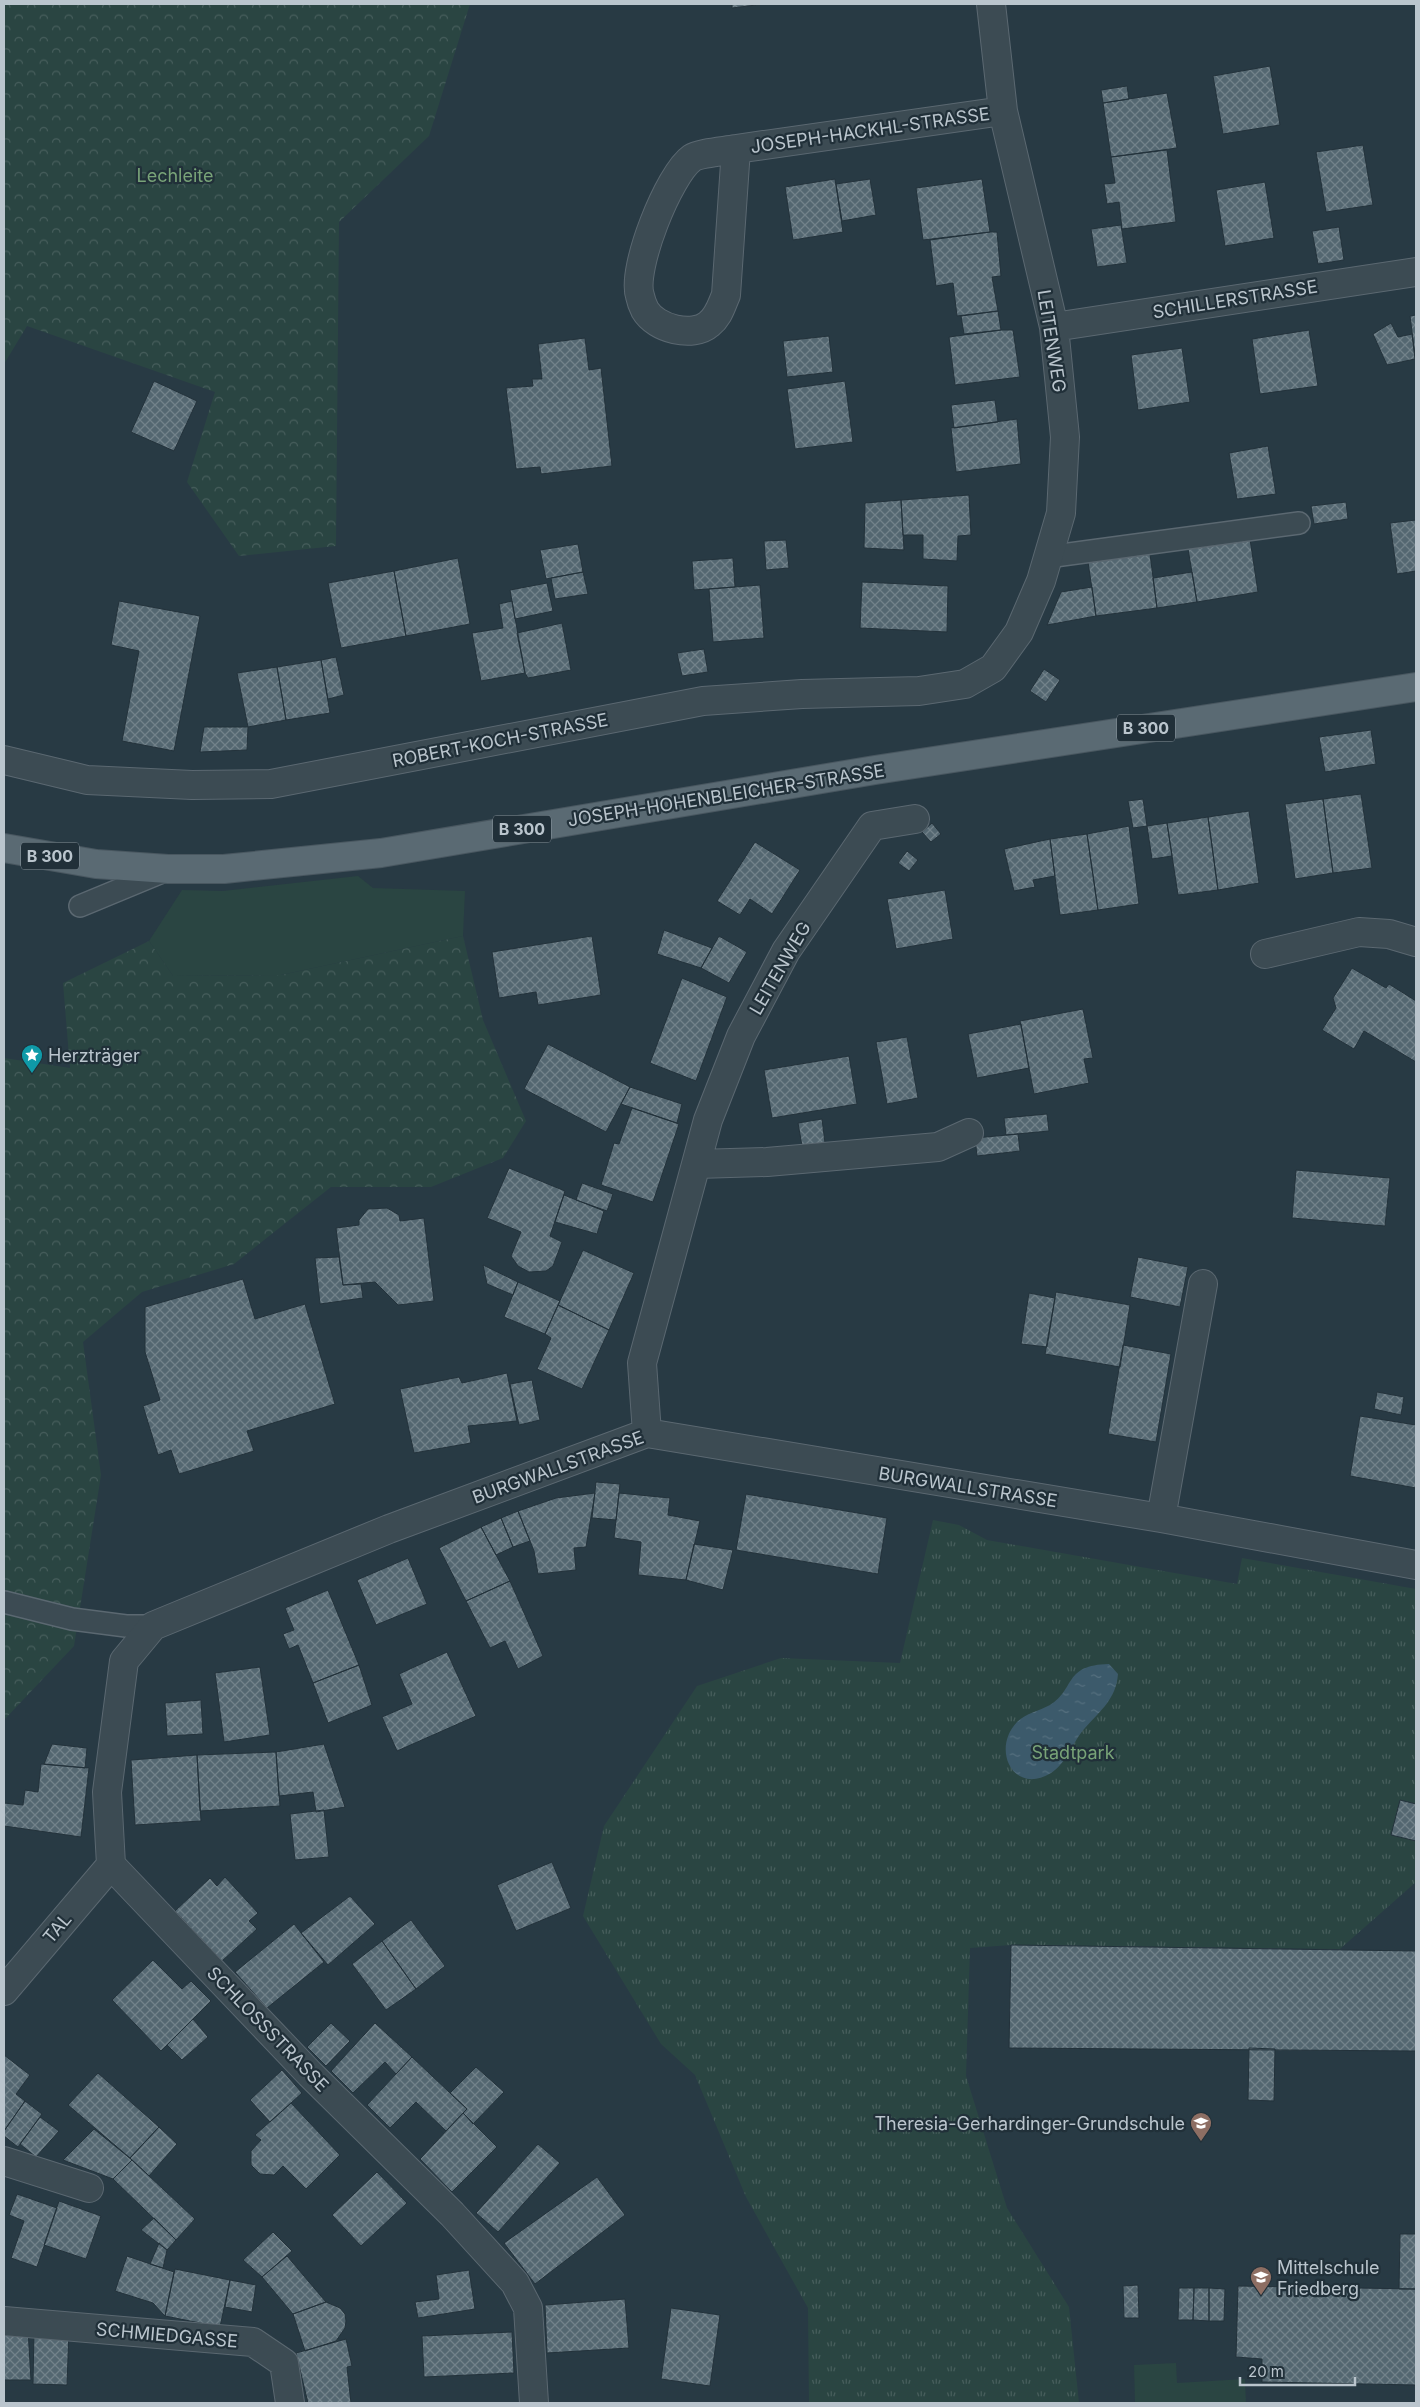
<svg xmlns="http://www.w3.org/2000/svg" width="1420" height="2407" font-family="Inter,sans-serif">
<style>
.grass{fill:#2a4542}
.forest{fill:url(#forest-crowns)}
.park{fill:url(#park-tufts)}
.water{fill:url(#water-ripples)}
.building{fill:url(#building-cross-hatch);stroke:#23323b}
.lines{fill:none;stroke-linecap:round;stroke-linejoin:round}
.lane-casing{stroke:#5b6871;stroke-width:24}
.street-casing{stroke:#5b6871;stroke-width:30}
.primary-casing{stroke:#495760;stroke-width:30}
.lane{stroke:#3c4b53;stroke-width:21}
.street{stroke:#3c4b53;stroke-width:28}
.primary{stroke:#5a6a73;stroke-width:28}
.labels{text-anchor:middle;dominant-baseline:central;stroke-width:4.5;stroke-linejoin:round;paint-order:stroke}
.shield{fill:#213039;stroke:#8c98a1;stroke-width:1}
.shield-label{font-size:16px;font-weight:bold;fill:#bac5cd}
.street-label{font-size:18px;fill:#bac5cd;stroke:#213039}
.park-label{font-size:18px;fill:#78a378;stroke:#213039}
.poi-label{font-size:18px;fill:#bac5cd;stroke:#213039;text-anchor:start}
</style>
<defs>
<pattern id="forest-crowns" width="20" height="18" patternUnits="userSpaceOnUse" patternTransform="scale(1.25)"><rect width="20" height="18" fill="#2a4542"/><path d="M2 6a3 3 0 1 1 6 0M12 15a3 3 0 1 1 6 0" fill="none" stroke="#475e5c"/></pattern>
<pattern id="park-tufts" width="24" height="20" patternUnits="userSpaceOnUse" patternTransform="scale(1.25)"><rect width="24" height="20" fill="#2a4542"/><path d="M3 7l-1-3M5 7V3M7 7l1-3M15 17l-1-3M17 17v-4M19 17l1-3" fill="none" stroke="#475e5c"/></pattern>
<pattern id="water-ripples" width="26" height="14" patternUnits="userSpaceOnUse" patternTransform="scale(1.25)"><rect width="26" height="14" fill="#3c5a6b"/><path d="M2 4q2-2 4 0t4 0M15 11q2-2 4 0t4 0" fill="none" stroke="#56707f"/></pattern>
<pattern id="building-cross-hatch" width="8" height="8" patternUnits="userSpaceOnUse" patternTransform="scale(1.25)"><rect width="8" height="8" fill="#546771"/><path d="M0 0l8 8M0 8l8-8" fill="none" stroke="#72828a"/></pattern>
</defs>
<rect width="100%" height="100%" fill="#283a44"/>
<!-- grass -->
<path class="grass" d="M358,876L373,888L465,891L463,936L281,975L173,976L149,941L182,890L223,891Z
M1176,2363L1177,2383L1245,2379L1246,2403H1135L1134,2365Z"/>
<!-- forest -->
<path class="forest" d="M4,4H470L429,136L339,222L336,546L239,556L187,482L215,392L27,326L4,364Z
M463,936L483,1020L526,1121L503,1158L431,1187H331L234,1264L142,1292L83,1342L101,1475L74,1646L4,1720V1058L70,1068L63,983L149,941L173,976L281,975Z"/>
<!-- park -->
<path class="park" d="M933,1520L959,1525L987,1540L1237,1584L1242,1558L1416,1589V1882L1340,1949L1011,1945L970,1948L966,2076L1007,2208L1069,2307L1079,2403H809L808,2308L746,2197L695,2075L661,2044L583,1916L604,1826L697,1686L781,1658L900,1663Z"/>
<!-- water -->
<path class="water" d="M1109,1664L1118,1674C1116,1699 1101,1710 1085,1728C1073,1741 1067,1763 1051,1773C1013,1796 991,1749 1017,1722C1026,1713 1039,1711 1050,1705C1076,1689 1063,1665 1109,1664Z"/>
<!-- building -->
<path class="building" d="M732,4H756V5L732,8Z
M1270,66L1280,125L1223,134L1213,76Z
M1127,86L1129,99L1103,103L1101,90Z
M1167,93L1177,148L1111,157L1103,103Z
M1363,145L1373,205L1326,212L1316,152Z
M1167,150L1176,222L1122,229L1119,202L1107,204L1104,184L1115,183L1111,157Z
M835,179L843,232L793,240L785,187Z
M870,179L876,215L842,221L836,184Z
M982,179L990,232L923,240L916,188Z
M1265,182L1274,238L1225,246L1216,190Z
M1121,225L1127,263L1097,267L1091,229Z
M1339,227L1344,260L1318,264L1312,231Z
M990,232H997L1001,276L992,277L998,311L957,316L953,283L936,286L930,240Z
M998,311L1001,330L964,334L961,316Z
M1416,315V363L1410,316Z
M1391,323L1398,337L1412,334L1415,359L1387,365L1373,334Z
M1001,330H1013L1020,377L955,385L949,337Z
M1309,330L1318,386L1260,394L1252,339Z
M829,336L833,372L787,377L783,341Z
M585,338L589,370L601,368L612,466L541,474L540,467L516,469L506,388L533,386L532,379H542L538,344Z
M1182,348L1190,402L1138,410L1131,355Z
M154,381L197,401L174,451L131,432Z
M845,381L853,442L795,449L787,389Z
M995,400L998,422L954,428L951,405Z
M1017,419L1021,464L956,472L951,428Z
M1268,446L1276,494L1237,499L1229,453Z
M969,495L971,535L958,536L957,561L923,559V535H903L901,500Z
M901,500L904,550L864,548L865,503Z
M1346,502L1348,519L1314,524L1311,506Z
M1416,520V571L1397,574L1390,523Z
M1250,539L1258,592L1197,602L1188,549Z
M786,540L789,568L766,570L764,541Z
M578,544L583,572L546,579L540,550Z
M1150,554L1157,608L1096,616L1088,562Z
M458,558L470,624L406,636L394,571Z
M733,558L735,587L694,590L692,561Z
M394,571L406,636L341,648L328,583Z
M583,572L588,594L555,599L551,578Z
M1192,572L1197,602L1157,608L1153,578Z
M862,582L948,586L947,632L860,628Z
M547,583L553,611L515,619L510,590Z
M760,585L764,638L713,642L709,589Z
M1092,587L1096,616L1047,625L1061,592Z
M119,601L200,616L174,751L122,741L139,651L111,645Z
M512,601L525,673L481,681L472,633L503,628L499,604Z
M562,623L571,670L528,678L525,673L517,633Z
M704,649L708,672L682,676L677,653Z
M336,657L344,695L328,699L321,660Z
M321,660L330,713L286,720L277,667Z
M277,667L286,720L248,727L237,673Z
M1044,669L1060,680L1046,702L1030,691Z
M204,727H248L247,750L200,752Z
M1371,730L1376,764L1325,772L1319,737Z
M1361,794L1372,868L1333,873L1323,799Z
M1143,799L1147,826L1133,828L1128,801Z
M1323,799L1333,873L1295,879L1285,804Z
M1249,811L1259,883L1218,890L1208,817Z
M1208,817L1218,890L1178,895L1167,823Z
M932,823L941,834L931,842L922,832Z
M1167,823L1172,856L1152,859L1147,826Z
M1129,826L1139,904L1098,910L1087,834Z
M1087,834L1098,910L1060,915L1050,839Z
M1050,839L1055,876L1033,880L1035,887L1014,891L1004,849Z
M755,842L800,870L772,914L750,899L740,915L717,901Z
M907,851L918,860L909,871L898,863Z
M945,890L953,939L896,949L887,899Z
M664,930L712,948L701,968L657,954Z
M592,936L601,995L538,1005L536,992L499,998L492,952Z
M719,936L747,952L729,983L701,968Z
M1352,968L1386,988L1389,984L1416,1001V1062L1364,1031L1354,1049L1322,1030L1336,1008L1333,998Z
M682,978L727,997L696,1081L650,1063Z
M1083,1009L1093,1058L1084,1059L1089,1083L1034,1094L1020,1021Z
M1021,1024L1029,1068L977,1078L968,1034Z
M907,1037L918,1098L887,1104L876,1042Z
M548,1044L630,1087L606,1132L524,1089Z
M849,1056L857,1104L772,1118L764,1070Z
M630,1087L682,1104L677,1123L621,1104Z
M632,1108L679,1124L653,1202L601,1185L614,1143L619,1144Z
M1047,1114L1049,1131L1006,1135L1004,1118Z
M822,1119L825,1143L802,1146L798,1123Z
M1018,1134L1020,1151L977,1156L975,1138Z
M509,1168L565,1191L550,1236L562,1242L553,1266L546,1271L529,1272L518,1266L511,1256L521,1232L487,1218Z
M1296,1170L1390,1178L1385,1226L1292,1218Z
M582,1183L613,1194L607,1211L576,1200Z
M564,1195L604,1211L597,1234L555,1222Z
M387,1208L399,1215L400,1221L424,1218L434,1301L398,1305L375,1282L343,1285L336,1228L359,1225V1220L368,1209Z
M583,1250L634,1273L609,1330L558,1305Z
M339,1257L343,1285L361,1284L363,1298L320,1304L315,1258Z
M1138,1257L1188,1267L1180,1307L1130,1297Z
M483,1265L518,1282L513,1295L487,1284Z
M243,1279L255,1319L305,1304L335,1404L247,1431L254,1451L179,1474L171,1450L158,1455L143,1406L160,1400L145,1352V1307Z
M518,1282L560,1301L545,1334L504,1317Z
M1056,1292L1130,1305L1120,1367L1045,1354Z
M1029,1293L1055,1298L1047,1347L1021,1344Z
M558,1305L609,1330L582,1389L537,1369L551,1338L545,1334Z
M1123,1345L1171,1354L1156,1442L1108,1434Z
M507,1373L517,1421L468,1426L471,1443L414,1453L400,1389L459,1377L462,1383Z
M532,1380L540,1420L519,1425L510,1384Z
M1377,1392L1404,1397L1401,1415L1374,1409Z
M1360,1416L1416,1425V1488L1350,1476Z
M596,1482L620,1484L616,1520L592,1518Z
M595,1493L586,1547L574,1548L576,1570L538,1574L534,1551L518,1511L556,1498Z
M619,1493L670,1498L668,1515L700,1521L686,1580L638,1575L641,1542L614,1538Z
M746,1494L887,1518L878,1574L736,1550Z
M518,1511L530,1541L513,1547L501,1518Z
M501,1518L513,1547L496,1555L481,1527Z
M481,1527L510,1581L466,1601L439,1548Z
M694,1544L733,1550L723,1590L686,1580Z
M408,1558L427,1604L376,1625L357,1580Z
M510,1581L543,1656L518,1669L505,1641L490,1648L466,1601Z
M328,1590L359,1665L313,1683L298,1645L289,1649L283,1634L294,1630L285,1608Z
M447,1652L476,1716L397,1751L382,1717L412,1704L399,1674Z
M359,1665L372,1705L328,1723L313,1683Z
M260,1667L270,1735L224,1742L215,1673Z
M201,1700L203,1734L167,1736L165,1703Z
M52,1744L87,1748L85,1768L44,1764Z
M324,1744L345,1807L316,1812L313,1792L279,1796L276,1752Z
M276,1752L280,1806L200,1811L197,1755Z
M197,1755L201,1821L135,1825L131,1760Z
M41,1764L89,1768L81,1837L4,1826V1803L23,1805L25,1790L38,1792Z
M1400,1800L1416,1804V1841L1391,1835Z
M324,1810L329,1857L295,1860L290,1814Z
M552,1862L571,1908L516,1931L497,1885Z
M225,1877L258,1913L249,1921L257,1929L222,1961L175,1911L210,1878L217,1886Z
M350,1896L375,1924L328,1965L301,1933Z
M411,1920L445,1966L416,1989L382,1941Z
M294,1924L324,1962L267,2008L235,1972Z
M382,1941L416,1989L386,2010L352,1964Z
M1011,1945L1416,1951V2051L1009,2048Z
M153,1960L182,1989L191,1981L211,2001L161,2051L112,2000Z
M193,2019L208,2037L182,2060L167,2045Z
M331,2023L350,2041L326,2066L307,2047Z
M375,2023L412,2057L396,2074L385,2062L353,2093L331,2071Z
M1249,2048L1275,2049L1274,2101L1248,2100Z
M4,2055L30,2075L16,2094L25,2101L4,2131Z
M412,2057L467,2109L446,2131L416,2102L390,2128L367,2105Z
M476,2067L504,2092L473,2124L463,2113L467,2109L450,2093Z
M282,2070L302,2093L270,2122L250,2100Z
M98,2073L159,2127L130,2158L68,2105Z
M25,2101L42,2114L18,2147L4,2136V2131Z
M291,2103L340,2155L306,2189L283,2166L274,2175L260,2174L251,2165V2151L261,2140L255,2135Z
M463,2113L497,2147L452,2192L420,2159Z
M40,2117L59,2131L36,2157L20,2144Z
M159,2127L177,2144L149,2176L130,2158Z
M94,2129L132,2160L113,2179L63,2160Z
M538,2144L560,2163L498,2232L476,2213Z
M132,2160L195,2219L176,2240L113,2179Z
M377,2172L407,2203L361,2246L332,2215Z
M597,2177L625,2215L535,2284L504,2243Z
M17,2194L57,2208L37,2267L11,2258L24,2221L9,2215Z
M59,2201L101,2216L86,2259L44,2245Z
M154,2218L176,2240L167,2250L141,2230Z
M273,2232L292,2251L262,2277L243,2260Z
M1400,2234H1416V2289H1399Z
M159,2243L167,2250L163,2268L150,2264Z
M127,2256L174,2272L165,2316L153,2303L115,2291Z
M287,2256L326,2302L293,2314L262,2277Z
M175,2269L230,2280L220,2327L165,2316Z
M469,2270L475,2309L418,2318L415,2302L439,2299L436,2275Z
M230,2280L256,2285L252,2312L225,2307Z
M1138,2285L1139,2318H1124L1123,2286Z
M1238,2286L1416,2289V2385L1262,2382V2359L1236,2357Z
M1179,2288H1194L1193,2320H1178Z
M1194,2288H1209V2321L1193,2320Z
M1209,2288L1225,2289L1224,2321H1209Z
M625,2299L629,2348L547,2353L545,2305Z
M326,2302L340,2308L345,2314L346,2321L345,2328L336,2341L305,2351L293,2314Z
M671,2308L720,2315L710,2386L661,2379Z
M4,2329H28L31,2380H4Z
M34,2330L69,2331L67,2385L33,2384Z
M512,2332L514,2373L424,2377L422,2336Z
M346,2339L352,2366L347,2367L351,2403H308L296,2353Z"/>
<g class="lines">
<!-- lane casing -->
<g class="lane-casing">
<path id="lane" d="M1047,557L1299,523
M80,906L167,870
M4,1602L72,1619L126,1626H153"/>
</g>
<!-- street casing -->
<g class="street-casing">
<path id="street" d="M736,149L726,295C721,306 719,316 709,324C693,338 656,329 645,310C643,306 641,301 640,296C631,269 669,174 692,158C699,153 726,151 736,149L1003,111
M1054,327L1416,272
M4,760L87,780L192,785L271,784L703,701L802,694L919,691L965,684L993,668L1019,632L1041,581L1061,513L1065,437L1054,327L1003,111L991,4
M1265,954L1359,932L1389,934L1416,942
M697,1164L767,1162L938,1147L969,1133
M647,1433L642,1363L708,1120L741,1036L786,951L872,826L915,819
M1161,1518L1203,1284
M4,1991L111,1865
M4,2161L89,2188
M4,2321L253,2342L284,2363L290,2403
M534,2403L528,2308L515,2283L452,2214L310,2074L111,1865L107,1792L124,1661L153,1626L389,1529L647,1433L1161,1518L1416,1565"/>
</g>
<!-- primary casing -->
<g class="primary-casing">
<path id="primary" d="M4,848L96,864L168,869H224L381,853L875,770L1416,687"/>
</g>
<!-- lane -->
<use href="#lane" class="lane"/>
<!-- street -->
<use href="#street" class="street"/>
<!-- primary -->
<use href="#primary" class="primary"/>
</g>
<!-- icons -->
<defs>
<g id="sight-pin" transform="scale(1.125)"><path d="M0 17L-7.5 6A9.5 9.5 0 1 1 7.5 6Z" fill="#0f9aa8" stroke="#213039"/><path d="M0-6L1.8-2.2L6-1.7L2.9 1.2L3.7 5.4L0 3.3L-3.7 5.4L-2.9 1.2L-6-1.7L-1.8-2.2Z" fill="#fff"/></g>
<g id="school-pin" transform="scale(1.125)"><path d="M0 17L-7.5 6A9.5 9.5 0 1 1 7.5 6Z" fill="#8d6e63" stroke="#213039"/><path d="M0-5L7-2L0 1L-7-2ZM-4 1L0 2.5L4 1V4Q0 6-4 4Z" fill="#fff"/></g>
</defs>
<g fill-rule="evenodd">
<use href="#sight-pin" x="32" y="1055"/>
<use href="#school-pin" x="1201" y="2123"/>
<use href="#school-pin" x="1261" y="2277"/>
</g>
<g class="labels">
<!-- shield labels -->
<g class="shield">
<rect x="1117" y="714.5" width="58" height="27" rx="4"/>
<rect x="493" y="815.5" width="58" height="27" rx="4"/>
<rect x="21" y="842.5" width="58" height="27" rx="4"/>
</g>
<g class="shield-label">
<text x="1146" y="728">B 300</text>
<text x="522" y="829">B 300</text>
<text x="50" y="856">B 300</text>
</g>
<!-- street labels -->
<g class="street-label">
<text transform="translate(870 130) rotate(-8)">JOSEPH-HACKHL-STRASSE</text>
<text transform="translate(1235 299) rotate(-9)">SCHILLERSTRASSE</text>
<text transform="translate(1052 341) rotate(81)">LEITENWEG</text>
<text transform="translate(500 740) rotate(-11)">ROBERT-KOCH-STRASSE</text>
<text transform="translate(726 795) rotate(-9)">JOSEPH-HOHENBLEICHER-STRASSE</text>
<text transform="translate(780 968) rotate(-60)">LEITENWEG</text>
<text transform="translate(558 1467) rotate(-20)">BURGWALLSTRASSE</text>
<text transform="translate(968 1487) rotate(9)">BURGWALLSTRASSE</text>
<text transform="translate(57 1928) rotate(-50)">TAL</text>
<text transform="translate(268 2029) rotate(46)">SCHLOSSSTRASSE</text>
<text transform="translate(167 2335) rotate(5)">SCHMIEDGASSE</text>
</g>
<!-- park labels -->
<g class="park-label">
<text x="175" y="175">Lechleite</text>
<text x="1073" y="1752">Stadtpark</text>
</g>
<!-- poi labels -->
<g class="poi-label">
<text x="48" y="1055">Herzträger</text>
<text x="1185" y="2123" text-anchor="end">Theresia-Gerhardinger-Grundschule</text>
<text x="1277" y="2267">Mittelschule<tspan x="1277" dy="21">Friedberg</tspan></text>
</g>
</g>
<!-- border -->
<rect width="1420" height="2407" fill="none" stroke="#bac5cd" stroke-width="10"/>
<!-- scale -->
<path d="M1240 2377v8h115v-8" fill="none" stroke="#bac5cd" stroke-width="2.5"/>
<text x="1248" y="2377" font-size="15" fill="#bac5cd" stroke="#213039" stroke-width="4" paint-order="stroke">20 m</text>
</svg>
